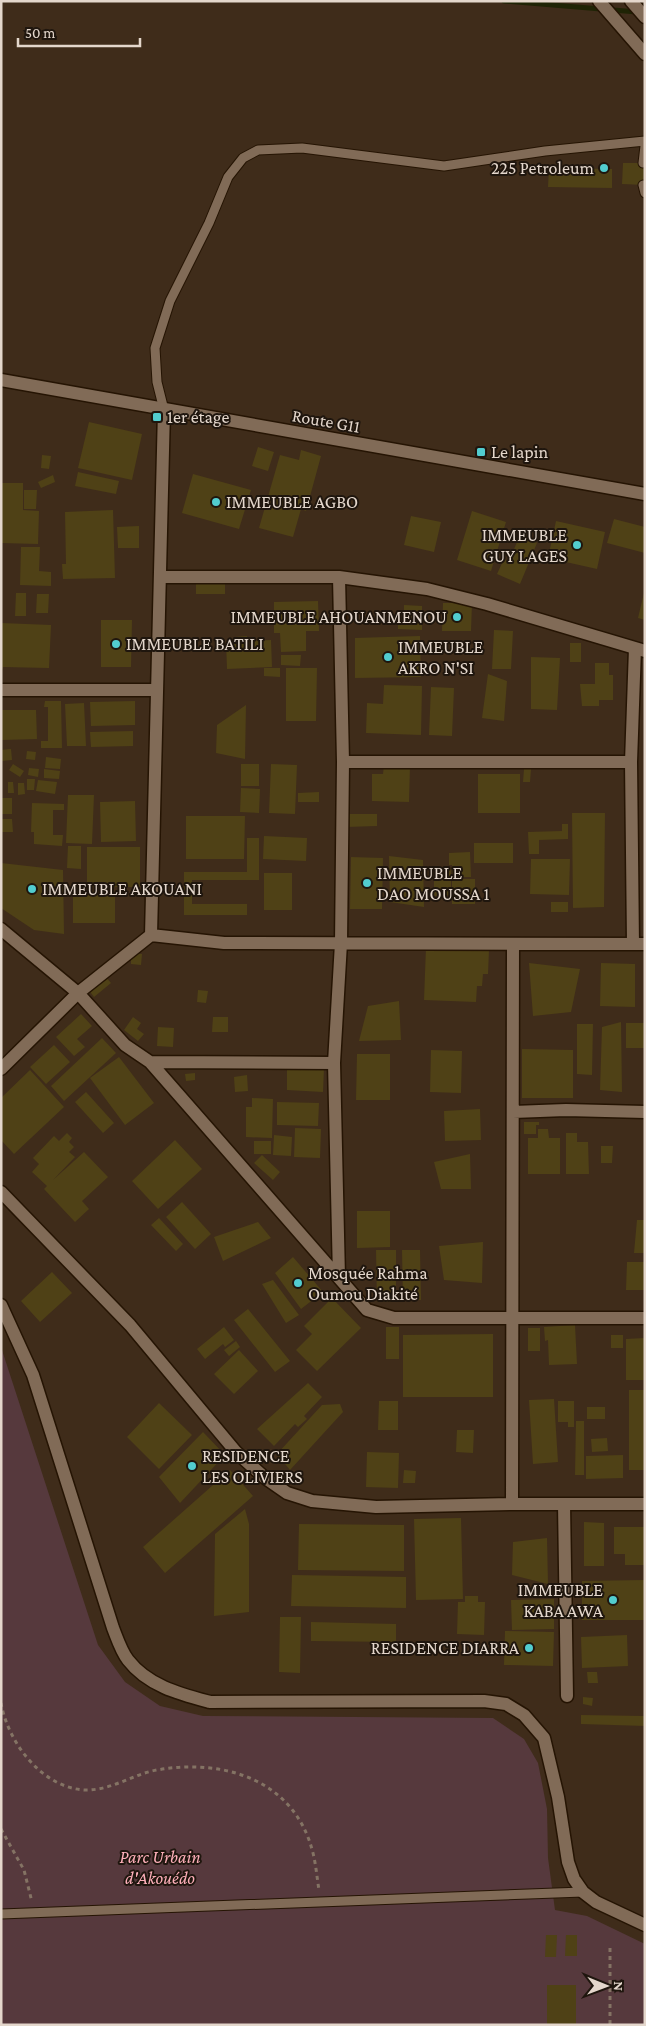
<svg xmlns="http://www.w3.org/2000/svg" width="646" height="2026" font-family="'Crimson Pro',serif">
<style>
.green{fill:#56393d}
.lines{fill:none;stroke-linecap:round;stroke-linejoin:round}
.stream{stroke:#1f2405;stroke-width:5}
.building{fill:#4f4116}
.service-casing{stroke:#251403;stroke-width:11}
.minor-casing{stroke:#251403;stroke-width:15}
.tertiary-casing{stroke:#251403;stroke-width:15}
.path{stroke:#847364;stroke-width:3;stroke-dasharray:4 4;stroke-linecap:butt}
.service{stroke:#816b57;stroke-width:9}
.minor{stroke:#816b57;stroke-width:12}
.tertiary{stroke:#816b57;stroke-width:12}
.poi-dot{fill:#52cdcf;stroke:#1f160e;stroke-width:2}
.labels{text-anchor:middle;dominant-baseline:central;stroke-width:4;stroke-linejoin:round;paint-order:stroke}
.poi-label{font-size:18px;fill:#e4d7cc;stroke:#1f160e;text-anchor:start}
.street-label{font-size:18px;fill:#e4d7cc;stroke:#1f160e}
.park-label{font-size:18px;font-style:italic;fill:#fdafb9;stroke:#1f160e}
</style>
<rect width="100%" height="100%" fill="#3f2c1a"/>
<!-- green -->
<path class="green" d="M1,1347L98,1645L125,1682L160,1706L203,1716L493,1718L524,1739L538,1763L547,1809L548,1858L555,1910L587,1916L645,1944V2025H1Z"/>
<g class="lines">
<!-- stream -->
<path class="stream" d="M504,1L637,12"/>
</g>
<!-- building -->
<path class="building" d="M623,163H645V185L622,184Z
M549,168L612,169V188L548,187Z
M89,422L142,434L132,480L78,468Z
M258,447L274,452L268,471L252,466Z
M301,450L321,456L306,511L301,509L293,537L259,528L280,455L299,460Z
M42,455L51,456L49,469L41,468Z
M78,472L119,481L116,494L75,486Z
M193,474L251,490L239,529L182,513Z
M53,475L55,482L41,488L38,482Z
M1,483H23V510L39,511L38,544L1,543Z
M24,490H37L36,509H24Z
M113,510L115,578L63,579L62,564H66L65,512Z
M472,511L506,522L491,571L457,560Z
M411,516L441,522L434,552L404,545Z
M614,519L645,527V553L607,543Z
M556,521L605,532L597,569L548,558Z
M139,526V548H118L117,527Z
M520,535L537,543L520,584L497,574L504,559L509,561Z
M21,547H40L39,571L51,572V586L20,585Z
M196,581H225V594H196Z
M16,593H26V616H15Z
M644,593H645V620L638,618Z
M37,594H49L48,613H36Z
M318,601L319,631H306V651L281,652L280,633H274V602Z
M443,603H472L471,631H442Z
M404,605L422,606V630L398,629V622H404Z
M101,620H132L131,667H101Z
M1,623L51,625L49,668L3,667L1,674Z
M494,630L513,631L511,669H492Z
M247,636V641L271,640L272,667L227,669L226,641H235V637Z
M420,636L421,677L355,678V638Z
M570,643H581V662H570Z
M281,655H301L300,666L281,665Z
M531,657L560,658L557,710L531,709Z
M595,663H609V675H613V700H599V706H582L580,684H595Z
M264,668H280V677L264,676Z
M286,668H317L316,721H286Z
M488,674L507,681L504,721L482,718Z
M384,685L422,686L421,735L366,733L367,703L383,704Z
M431,687L454,688L452,736L429,735Z
M45,701H61L62,748H41V741H48V707H44Z
M135,701V725L91,726L90,702Z
M84,703L86,746H67L65,704Z
M246,705L245,759L216,753L217,725Z
M2,710H36L37,739L2,740Z
M133,731V746L91,747L90,732Z
M11,749L12,760L1,761V750Z
M27,751L36,752L35,760L26,759Z
M46,757L61,759L60,769L45,768Z
M13,764L24,771L20,777L9,770Z
M241,764H259V786H241Z
M271,764L297,765L295,814L269,813Z
M384,765L410,766L409,802L372,801V774H383Z
M29,768L39,769L38,777L28,775Z
M44,769L60,771L59,779L44,778Z
M524,769H531L530,782H523Z
M478,774H520V813H478Z
M27,779H35L34,790H27Z
M38,780L57,782L55,794L36,791Z
M8,782H13L14,793H8Z
M18,783H24L25,794L18,795Z
M241,788L260,789L259,813L240,812Z
M319,792V802H298V793Z
M68,795H94L92,844L66,843Z
M1,798H12V814H1Z
M135,801L136,841L101,842L100,802Z
M32,803L64,804V810H53V835H63L62,846L34,844V832H31Z
M572,813H605L604,907L573,908Z
M346,814H377V826L346,827Z
M186,816H245L244,859H186Z
M1,819H12L13,832H1Z
M562,824H568V839L539,840V854H529L528,832L562,831Z
M264,836L307,838L306,861L263,859Z
M247,838H259V880H192V904H247V915H184V872H247Z
M474,843H513V863H474Z
M68,846H81V869L67,868Z
M87,847H140V887H87Z
M470,852L471,877H452V865H449V853Z
M389,856L423,860L424,907L390,902Z
M351,857L383,858L382,909H350Z
M531,859H570L569,895L530,894Z
M1,863L63,870L64,934L34,930L1,908Z
M434,868H451V895L434,896Z
M264,873H292V910H264Z
M452,879H475V904H452Z
M73,891L115,892V923H73Z
M551,902H568V912H551Z
M426,947L489,950L488,974H483L482,986H477L476,1002L424,1000Z
M131,953L142,954L141,965L131,964Z
M529,963L580,969L571,1012L533,1016Z
M601,963L635,964V1007L600,1006Z
M104,975L111,983L94,997L88,989Z
M198,990L208,991L206,1003L197,1002Z
M399,1001L401,1040L359,1041L368,1006Z
M81,1014L92,1026L77,1039L85,1047L74,1056L56,1037Z
M133,1017L141,1023L137,1029L144,1034L138,1041L124,1030Z
M213,1017H228V1032H212Z
M621,1022L622,1092L600,1090L602,1027Z
M626,1023H645V1048H626Z
M577,1024H593L592,1075L577,1074Z
M158,1027L174,1028L173,1047L157,1046Z
M102,1038L116,1053L64,1101L51,1086Z
M54,1045L70,1062L46,1084L30,1067Z
M522,1049L573,1050V1098H522Z
M431,1050L462,1051L461,1093L430,1092Z
M357,1054H390V1100H356Z
M119,1057L154,1103L125,1125L90,1078Z
M287,1066L324,1068L323,1092L287,1090Z
M30,1070L64,1107L14,1154L1,1140V1098Z
M195,1073V1080L186,1081L185,1074Z
M247,1075L248,1091L235,1092L234,1077Z
M86,1092L114,1123L103,1133L75,1102Z
M252,1098L273,1099L272,1138L246,1137V1107H252Z
M277,1102L319,1103L318,1126L277,1125Z
M480,1109L481,1140L445,1141L444,1111Z
M524,1122H539V1125H536V1134H524Z
M295,1128L321,1129L320,1158L294,1157Z
M538,1129H548L549,1138H560V1174H528V1138H538Z
M67,1133L72,1138L69,1142L74,1147L69,1152L75,1157L53,1180L84,1152L108,1177L82,1201L89,1209L75,1222L44,1189L47,1186L32,1172L39,1164L33,1158L54,1136L59,1141Z
M566,1133H577V1142H588L589,1174H566Z
M274,1135L292,1137L291,1156L273,1155Z
M175,1140L202,1169L158,1209L132,1181Z
M254,1141H271V1154H254Z
M601,1146H613L612,1163H601Z
M470,1154L471,1189H441L434,1162Z
M262,1155L280,1172L273,1180L254,1163Z
M182,1202L211,1234L195,1249L166,1217Z
M357,1211H390V1247L357,1248Z
M159,1218L183,1244L176,1251L151,1225Z
M637,1220H645V1253H634Z
M258,1222L271,1238L223,1261L214,1237Z
M483,1242L482,1283L444,1280L439,1246Z
M376,1250H396V1302H377Z
M402,1250H420L421,1300H403Z
M293,1257L323,1292L301,1309L275,1273Z
M627,1262H645V1290H626Z
M52,1272L72,1293L40,1322L21,1301Z
M273,1280L299,1315L286,1323L262,1284Z
M332,1298L361,1328L317,1371L296,1350L312,1334L304,1326Z
M248,1309L290,1361L275,1372L234,1320Z
M575,1325L577,1364L549,1365L548,1340L545,1341L544,1327Z
M224,1327L234,1340L225,1347L223,1344L205,1359L197,1349Z
M386,1327H399V1359H386Z
M528,1328H540V1351H528Z
M493,1334V1397H403V1335Z
M611,1335H623V1348H611Z
M645,1338V1380H626V1339Z
M236,1341L240,1347L229,1356L224,1350Z
M239,1350L258,1371L234,1394L214,1374Z
M308,1383L322,1397L304,1416L307,1419L298,1427L295,1424L274,1446L257,1429Z
M629,1390H645V1470H629Z
M554,1399L558,1462L533,1464L529,1400Z
M379,1401H398V1430H378Z
M558,1401H574V1427H568V1422H558Z
M159,1403L192,1435L159,1469L127,1437Z
M340,1404L343,1412L290,1470L277,1454L322,1405Z
M587,1407H605V1419H587Z
M576,1421H584V1475H575Z
M457,1430H474L473,1453L456,1452Z
M203,1432L225,1455L180,1503L159,1477Z
M607,1438L608,1451L592,1452L591,1439Z
M367,1452L399,1453L398,1488L366,1487Z
M623,1455V1478L586,1479V1456Z
M230,1470L253,1496L165,1573L143,1547Z
M404,1470L416,1471L415,1483H403Z
M245,1509L249,1524V1612L214,1616L215,1534Z
M461,1518L463,1599L416,1600L414,1519Z
M584,1522L604,1523V1566H584Z
M299,1524L404,1525V1571L298,1570Z
M614,1527H645V1565H625V1554H614Z
M547,1538L548,1584L512,1575L513,1542Z
M292,1575L406,1577V1608L291,1606Z
M645,1580V1620H582V1581Z
M465,1596H478V1602H485L484,1635L457,1634L458,1602H465Z
M554,1599V1629L512,1630L511,1600Z
M280,1617H301L300,1673L279,1672Z
M311,1622L396,1624V1642L311,1641Z
M505,1631L554,1632L553,1666L504,1665Z
M627,1635L628,1666L582,1668L581,1637Z
M587,1672H597L598,1683H588Z
M583,1697L593,1698L592,1706L583,1704Z
M581,1715L645,1716V1726L581,1724Z
M546,1935H557L556,1957H545Z
M566,1935H577V1956H565Z
M547,1985H576V2025H547Z"/>
<g class="lines">
<!-- service casing -->
<g class="service-casing">
<path id="service" d="M643,163L645,146
M643,185L645,193
M164,410L157,382L155,348L170,301L209,223L228,177L243,158L258,150L302,148L444,166L545,151L645,141
M1,1914L583,1892"/>
</g>
<!-- minor casing -->
<g class="minor-casing">
<path id="minor" d="M161,577H339L427,589L487,604L645,651
M1,690H156
M343,762H631
M1,929L78,993L125,1045L150,1062L367,1310L394,1318H645
M151,935L224,943L645,944
M633,944L631,762L635,648
M150,1062L334,1063
M1,1069L78,993L151,935L164,410
M513,1112L566,1110L645,1112
M1,1192L130,1325L236,1452L264,1477L287,1493L312,1501L376,1507L512,1504H645
M339,1277L334,1063L341,943L343,762L339,577
M1,1305L33,1375L113,1628C117,1638 121,1651 128,1660C148,1686 180,1694 210,1702L484,1701L506,1704L524,1715L544,1738L558,1797L568,1862L574,1879L583,1892L596,1902L645,1925
M512,1504L513,945
M564,1504L567,1696"/>
</g>
<!-- tertiary casing -->
<g class="tertiary-casing">
<path id="tertiary" d="M599,1L645,54
M631,1L645,17
M1,380L645,494"/>
</g>
<!-- path -->
<path class="path" d="M1,1703C8,1742 41,1787 84,1790C111,1791 133,1774 157,1770C224,1758 295,1780 313,1853C316,1865 317,1878 319,1890
M1,1829L24,1870L32,1902
M610,1948V2025"/>
<!-- service -->
<use href="#service" class="service"/>
<!-- minor -->
<use href="#minor" class="minor"/>
<!-- tertiary -->
<use href="#tertiary" class="tertiary"/>
</g>
<!-- markers -->
<g class="poi-dot">
<circle cx="604" cy="168" r="5"/>
<rect x="152" y="412" width="10" height="10" rx="2.5"/>
<rect x="476" y="447" width="10" height="10" rx="2.5"/>
<circle cx="216" cy="502" r="5"/>
<circle cx="577" cy="545" r="5"/>
<circle cx="457" cy="617" r="5"/>
<circle cx="116" cy="644" r="5"/>
<circle cx="388" cy="657" r="5"/>
<circle cx="367" cy="883" r="5"/>
<circle cx="32" cy="889" r="5"/>
<circle cx="298" cy="1283" r="5"/>
<circle cx="192" cy="1466" r="5"/>
<circle cx="613" cy="1600" r="5"/>
<circle cx="529" cy="1648" r="5"/>
</g>
<g class="labels">
<!-- poi labels -->
<g class="poi-label">
<text x="594" y="168" text-anchor="end">225 Petroleum</text>
<text x="167" y="417">1er étage</text>
<text x="491" y="452">Le lapin</text>
<text x="226" y="502">IMMEUBLE AGBO</text>
<text x="567" y="535" text-anchor="end">IMMEUBLE<tspan x="567" dy="21">GUY LAGES</tspan></text>
<text x="447" y="617" text-anchor="end">IMMEUBLE AHOUANMENOU</text>
<text x="126" y="644">IMMEUBLE BATILI</text>
<text x="398" y="647">IMMEUBLE<tspan x="398" dy="21">AKRO N'SI</tspan></text>
<text x="377" y="873">IMMEUBLE<tspan x="377" dy="21">DAO MOUSSA 1</tspan></text>
<text x="42" y="889">IMMEUBLE AKOUANI</text>
<text x="308" y="1273">Mosquée Rahma<tspan x="308" dy="21">Oumou Diakité</tspan></text>
<text x="202" y="1456">RESIDENCE<tspan x="202" dy="21">LES OLIVIERS</tspan></text>
<text x="603" y="1590" text-anchor="end">IMMEUBLE<tspan x="603" dy="21">KABA AWA</tspan></text>
<text x="519" y="1648" text-anchor="end">RESIDENCE DIARRA</text>
</g>
<!-- street labels -->
<g class="street-label">
<text transform="translate(326 421) rotate(10)">Route G11</text>
</g>
<!-- park labels -->
<g class="park-label">
<text x="160" y="1857">Parc Urbain<tspan x="160" dy="21">d'Akouédo</tspan></text>
</g>
</g>
<!-- border -->
<rect width="646" height="2026" fill="none" stroke="#e4d7cc" stroke-width="5"/>
<!-- north arrow -->
<g transform="translate(606 1986) rotate(91)" stroke="#1f160e" stroke-width="4" paint-order="stroke">
<path d="M0-4L9 19L0 12L-9 19Z" fill="#e4d7cc"/>
<text y="-8" font-size="14" font-weight="bold" text-anchor="middle" fill="#e4d7cc">N</text>
</g>
<!-- scale -->
<path d="M18 38v8h122v-8" fill="none" stroke="#e4d7cc" stroke-width="2.5"/>
<text x="25" y="38" font-size="15" fill="#e4d7cc" stroke="#1f160e" stroke-width="4" paint-order="stroke">50 m</text>
</svg>
